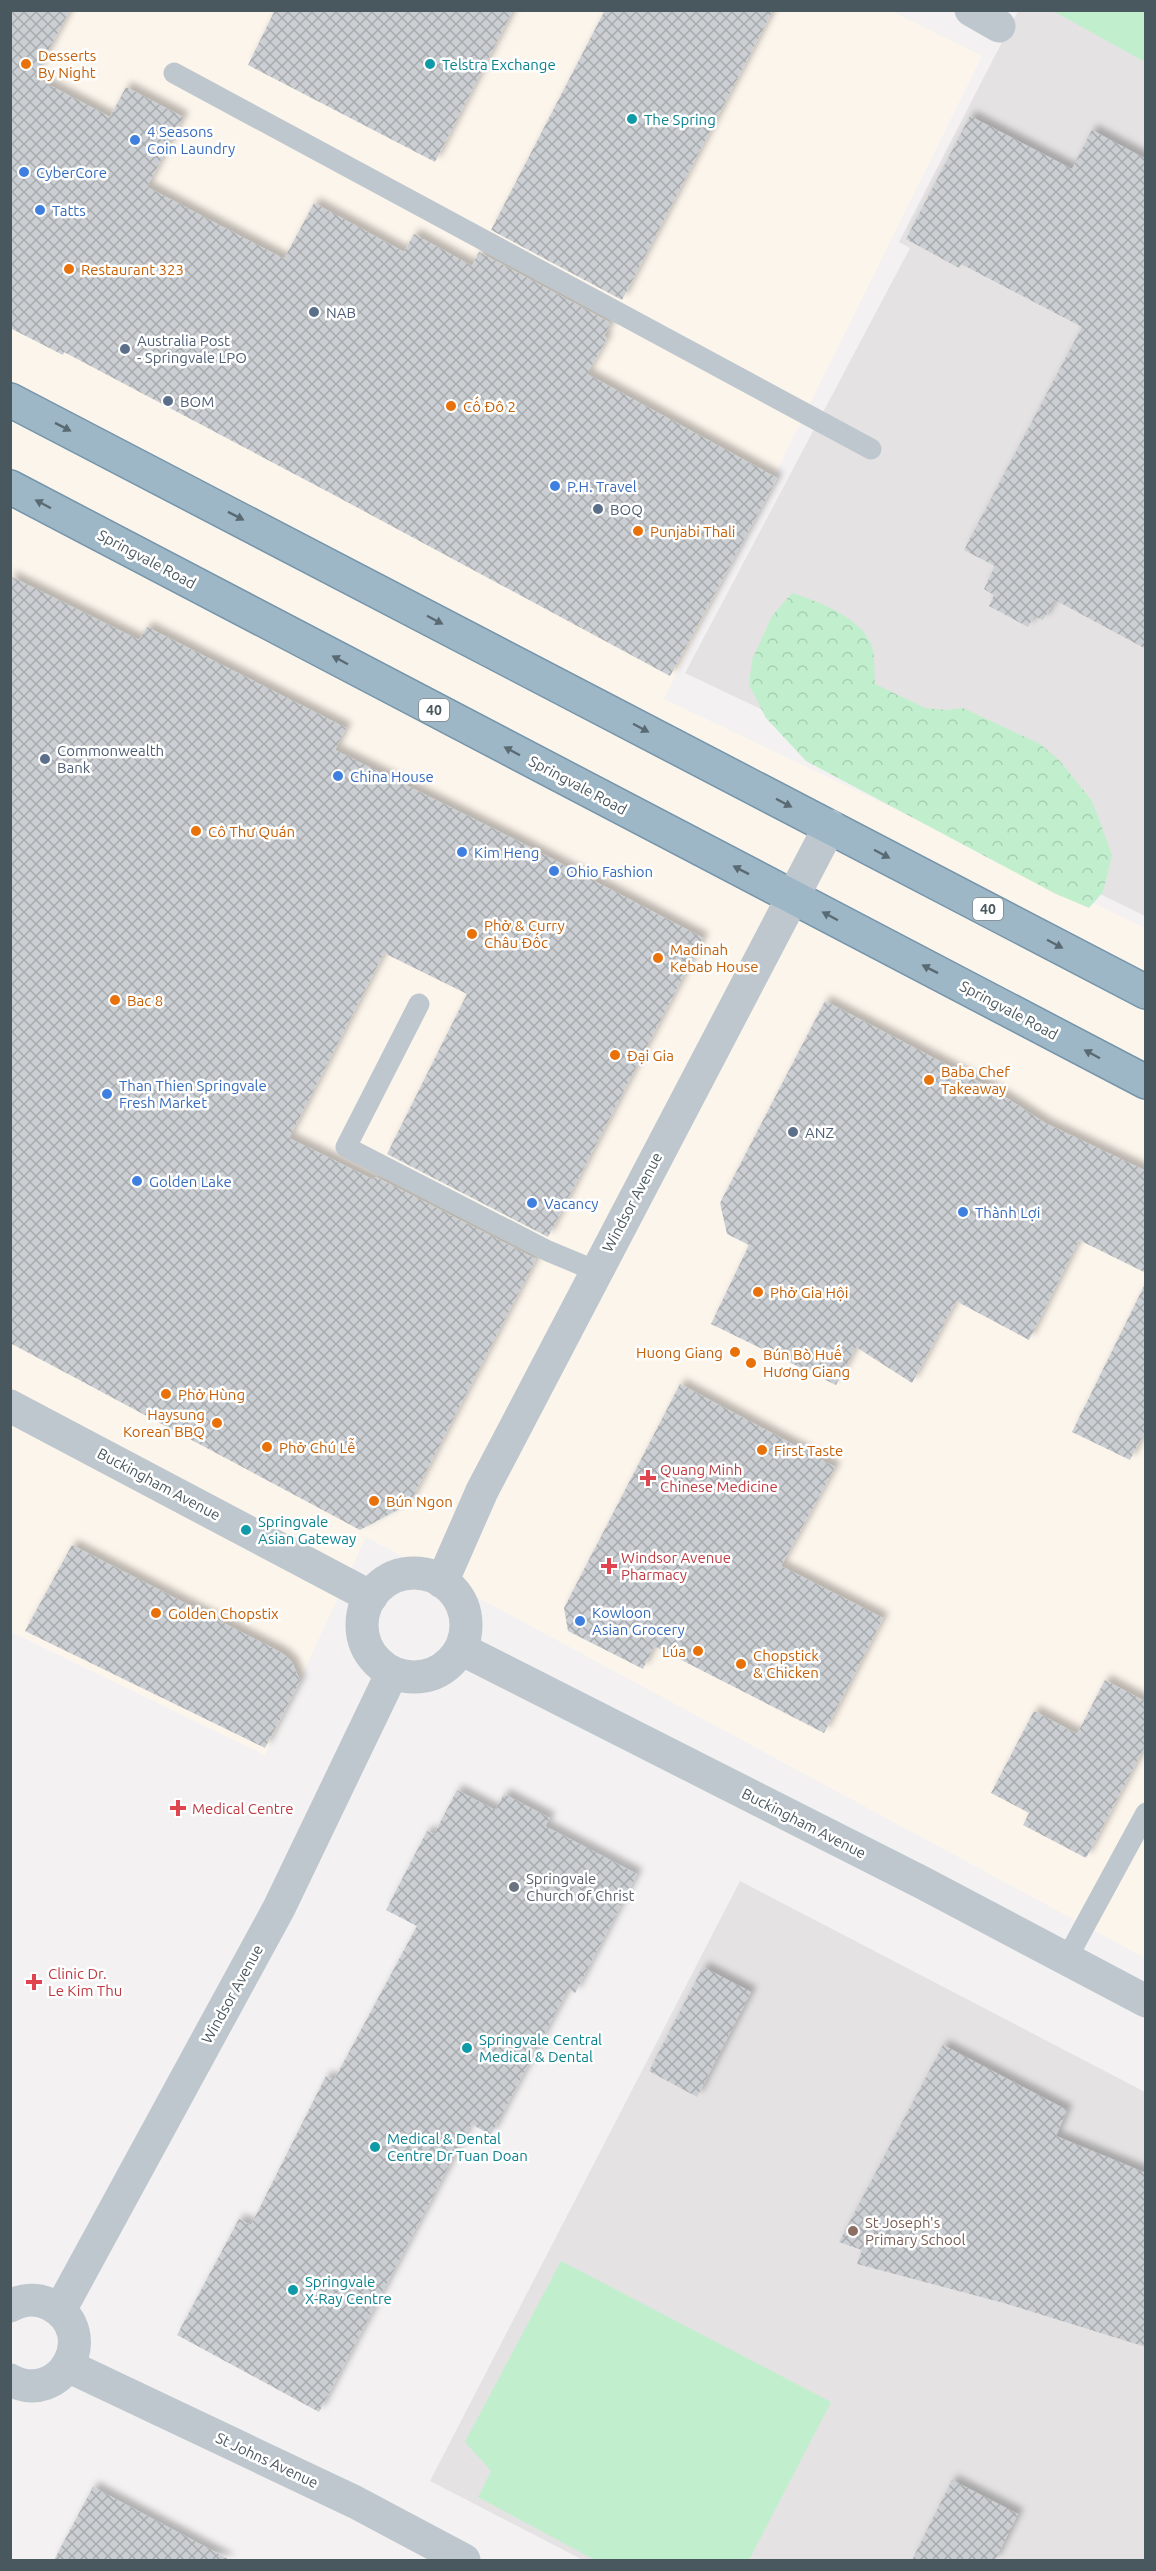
<svg xmlns="http://www.w3.org/2000/svg" width="1156" height="2571" font-family="Ubuntu,sans-serif">
<style>
.commercial{fill:#fcf5ec}
.education{fill:#e4e2e3}
.forest{fill:url(#forest-crowns)}
.park{fill:#c1efcd}
.building{fill:url(#building-cross-hatch);filter:url(#shadow)}
.lines{fill:none;stroke-linecap:round;stroke-linejoin:round}
.trunk-casing{stroke:#7595ab;stroke-width:36}
.service{stroke:#bdc7cd;stroke-width:21}
.minor{stroke:#bdc7cd;stroke-width:33}
.tertiary{stroke:#bdc7cd;stroke-width:33}
.trunk{stroke:#9db7c7;stroke-width:33}
.oneway{fill:#5a6a73}
.food-dot{fill:#e8710a;stroke:#fff;stroke-width:2}
.culture-dot{fill:#0f9aa8;stroke:#fff;stroke-width:2}
.shop-dot{fill:#3f7fe0;stroke:#fff;stroke-width:2}
.service-dot{fill:#5c6f8a;stroke:#fff;stroke-width:2}
.health-dot{fill:#e0444e;stroke:#fff;stroke-width:2}
.worship-dot{fill:#6b7280;stroke:#fff;stroke-width:2}
.education-dot{fill:#8d6e63;stroke:#fff;stroke-width:2}
.labels{text-anchor:middle;dominant-baseline:central;stroke-width:5;stroke-linejoin:round;paint-order:stroke}
.shield{fill:#fff;stroke:#80898e;stroke-width:1.5}
.shield-label{font-size:14px;font-weight:bold;fill:#49575e}
.food-label{font-size:15px;fill:#c56008;stroke:#fff;text-anchor:start}
.culture-label{font-size:15px;fill:#0d838f;stroke:#fff;text-anchor:start}
.shop-label{font-size:15px;fill:#366cbe;stroke:#fff;text-anchor:start}
.service-label{font-size:15px;fill:#4e5e75;stroke:#fff;text-anchor:start}
.street-label{font-size:15px;fill:#49575e;stroke:#fff}
.health-label{font-size:15px;fill:#be3a42;stroke:#fff;text-anchor:start}
.worship-label{font-size:15px;fill:#5b616d;stroke:#fff;text-anchor:start}
.education-label{font-size:15px;fill:#785e54;stroke:#fff;text-anchor:start}
</style>
<defs>
<pattern id="forest-crowns" width="20" height="18" patternUnits="userSpaceOnUse" patternTransform="scale(1.5)"><rect width="20" height="18" fill="#c1efcd"/><path d="M2 6a3 3 0 1 1 6 0M12 15a3 3 0 1 1 6 0" fill="none" stroke="#a7cfb2"/></pattern>
<pattern id="building-cross-hatch" width="8" height="8" patternUnits="userSpaceOnUse" patternTransform="scale(1.5)"><rect width="8" height="8" fill="#cbcfd3"/><path d="M0 0l8 8M0 8l8-8" fill="none" stroke="#a7abae"/></pattern>
<filter id="shadow"><feDropShadow dx="5.5" dy="-5.5" stdDeviation="3" flood-color="#0004"/></filter>
</defs>
<rect width="100%" height="100%" fill="#f3f1f1"/>
<!-- commercial -->
<path class="commercial" d="M10,11H891L982,56L664,699L1145,928V1958L366,1537L265,1755L11,1632Z"/>
<!-- education -->
<path class="education" d="M1018,11H1145V916L1094,891L769,713L685,673L910,248L899,242Z
M740,1881L1145,2092V2560H583L430,2481Z"/>
<!-- forest -->
<path class="forest" d="M792,593C819,602 867,619 873,651C875,661 874,673 875,684L925,708L947,710L963,708L1040,744L1059,760L1092,801L1112,855L1103,892L1089,908L1054,893L806,761L766,718L749,685L752,660L772,616Z"/>
<!-- park -->
<path class="park" d="M1053,11H1145V62Z
M561,2261L831,2402L749,2560H595L478,2497L491,2471L465,2442Z"/>
<!-- building -->
<path class="building" d="M10,10H70L34,77L110,117L126,87L183,117L147,187L284,259L314,203L404,252L414,234L472,266L479,252L611,323L604,336L607,338L587,374L777,478L670,676L334,495L64,352L63,355L10,328Z
M275,10H513L435,162L248,65Z
M605,10H773L622,300L491,230Z
M970,116L1072,169L1092,130L1146,159V649L1055,600L1043,620L1034,616L1028,627L989,606L994,595L984,589L995,566L964,550L1082,327L961,264L959,268L906,239Z
M10,576L139,640L147,627L346,728L335,750L520,842L703,938L548,1237L387,1154L467,994L384,953L289,1138L374,1180L376,1177L536,1259L409,1504L360,1530L10,1343Z
M825,1001L991,1088L1045,1123L1146,1171V1273L1079,1240L1029,1340L956,1301L912,1383L856,1347L836,1385L711,1324L749,1245L727,1234L720,1203Z
M1146,1282V1429L1130,1460L1072,1432Z
M680,1384L835,1467L781,1566L883,1618L824,1733L654,1646L643,1669L568,1631L564,1608Z
M72,1545L282,1653L292,1662L300,1681L265,1748L25,1631Z
M1105,1680L1146,1702V1744L1086,1858L1023,1825L1029,1813L991,1793L1034,1711L1077,1734Z
M457,1790L495,1810L504,1794L550,1818L545,1826L637,1874L575,1993L568,1989L491,2135L471,2124L319,2412L177,2335L239,2219L251,2225L326,2076L334,2080L417,1926L386,1910L427,1831L434,1834Z
M703,1967L751,1992L697,2097L649,2071Z
M943,2045L1067,2110L1056,2136L1146,2173V2347L1004,2303L857,2264L862,2250L839,2242Z
M952,2480L1018,2514L995,2560H912Z
M93,2487L230,2560H54Z"/>
<g class="lines">
<!-- trunk casing -->
<g class="trunk-casing">
<path id="trunk" d="M10,400L1146,992
M10,487L1146,1082"/>
</g>
<!-- service -->
<path class="service" d="M174,73L871,449
M419,1004L346,1147L548,1251L596,1271
M1066,1960L1146,1813"/>
<!-- minor -->
<path class="minor" d="M971,10L999,26
M10,1406L371,1597
M461,1649L923,1883L1146,2001
M68,2366L355,2502L464,2560"/>
<!-- tertiary -->
<path class="tertiary" d="M362 1625a52 52 0 1 1 104 0a52 52 0 1 1-104 0Z
M442,1582L482,1491L830,826
M10,2306C23,2299 38,2298 51,2305C102,2333 61,2407 10,2380
M60,2310L279,1908L392,1673"/>
<!-- trunk -->
<use href="#trunk" class="trunk"/>
</g>
<!-- one-way arrows -->
<defs><path id="oneway-solid" d="M-6-.8H1V-3.2L6.5 0L1 3.2V.8H-6Z" transform="scale(1.5)"/></defs>
<g class="oneway">
<use href="#oneway-solid" transform="translate(63 427) rotate(27)"/>
<use href="#oneway-solid" transform="translate(43 504) rotate(-152)"/>
<use href="#oneway-solid" transform="translate(236 516) rotate(27)"/>
<use href="#oneway-solid" transform="translate(435 620) rotate(28)"/>
<use href="#oneway-solid" transform="translate(340 660) rotate(-152)"/>
<use href="#oneway-solid" transform="translate(641 728) rotate(28)"/>
<use href="#oneway-solid" transform="translate(512 751) rotate(-152)"/>
<use href="#oneway-solid" transform="translate(784 803) rotate(28)"/>
<use href="#oneway-solid" transform="translate(882 854) rotate(28)"/>
<use href="#oneway-solid" transform="translate(741 870) rotate(-153)"/>
<use href="#oneway-solid" transform="translate(830 916) rotate(-152)"/>
<use href="#oneway-solid" transform="translate(1055 944) rotate(28)"/>
<use href="#oneway-solid" transform="translate(930 969) rotate(-153)"/>
<use href="#oneway-solid" transform="translate(1092 1054) rotate(-152)"/>
</g>
<!-- markers -->
<g class="food-dot">
<circle cx="26" cy="64" r="6"/>
<circle cx="69" cy="269" r="6"/>
<circle cx="451" cy="406" r="6"/>
<circle cx="638" cy="531" r="6"/>
<circle cx="196" cy="831" r="6"/>
<circle cx="472" cy="934" r="6"/>
<circle cx="658" cy="958" r="6"/>
<circle cx="115" cy="1000" r="6"/>
<circle cx="615" cy="1055" r="6"/>
<circle cx="929" cy="1080" r="6"/>
<circle cx="758" cy="1292" r="6"/>
<circle cx="735" cy="1352" r="6"/>
<circle cx="751" cy="1363" r="6"/>
<circle cx="166" cy="1394" r="6"/>
<circle cx="217" cy="1423" r="6"/>
<circle cx="267" cy="1447" r="6"/>
<circle cx="762" cy="1450" r="6"/>
<circle cx="374" cy="1501" r="6"/>
<circle cx="156" cy="1613" r="6"/>
<circle cx="698" cy="1651" r="6"/>
<circle cx="741" cy="1664" r="6"/>
</g>
<g class="culture-dot">
<circle cx="430" cy="64" r="6"/>
<circle cx="632" cy="119" r="6"/>
<circle cx="246" cy="1530" r="6"/>
<circle cx="467" cy="2048" r="6"/>
<circle cx="375" cy="2147" r="6"/>
<circle cx="293" cy="2290" r="6"/>
</g>
<g class="shop-dot">
<circle cx="135" cy="140" r="6"/>
<circle cx="24" cy="172" r="6"/>
<circle cx="40" cy="210" r="6"/>
<circle cx="555" cy="486" r="6"/>
<circle cx="338" cy="776" r="6"/>
<circle cx="462" cy="852" r="6"/>
<circle cx="554" cy="871" r="6"/>
<circle cx="107" cy="1094" r="6"/>
<circle cx="137" cy="1181" r="6"/>
<circle cx="532" cy="1203" r="6"/>
<circle cx="963" cy="1212" r="6"/>
<circle cx="580" cy="1621" r="6"/>
</g>
<g class="service-dot">
<circle cx="314" cy="312" r="6"/>
<circle cx="125" cy="349" r="6"/>
<circle cx="168" cy="401" r="6"/>
<circle cx="598" cy="509" r="6"/>
<circle cx="45" cy="759" r="6"/>
<circle cx="793" cy="1132" r="6"/>
</g>
<g class="health-dot">
<path d="M645 1469h6v6h6v6h-6v6h-6v-6h-6v-6h6z"/>
<path d="M606 1557h6v6h6v6h-6v6h-6v-6h-6v-6h6z"/>
<path d="M175 1799h6v6h6v6h-6v6h-6v-6h-6v-6h6z"/>
<path d="M31 1973h6v6h6v6h-6v6h-6v-6h-6v-6h6z"/>
</g>
<circle class="worship-dot" cx="514" cy="1887" r="6"/>
<circle class="education-dot" cx="853" cy="2231" r="6"/>
<g class="labels">
<!-- shield labels -->
<g class="shield">
<rect x="419" y="699" width="30" height="22" rx="4.5"/>
<rect x="973" y="898" width="30" height="22" rx="4.5"/>
</g>
<g class="shield-label">
<text x="434" y="710">40</text>
<text x="988" y="909">40</text>
</g>
<!-- food labels -->
<g class="food-label">
<text x="38" y="55">Desserts<tspan x="38" dy="17">By Night</tspan></text>
<text x="81" y="269">Restaurant 323</text>
<text x="463" y="406">Cố Đô 2</text>
<text x="650" y="531">Punjabi Thali</text>
<text x="208" y="831">Cô Thư Quán</text>
<text x="484" y="925">Phở &amp; Curry<tspan x="484" dy="17">Châu Đốc</tspan></text>
<text x="670" y="949">Madinah<tspan x="670" dy="17">Kebab House</tspan></text>
<text x="127" y="1000">Bac 8</text>
<text x="627" y="1055">Đại Gia</text>
<text x="941" y="1071">Baba Chef<tspan x="941" dy="17">Takeaway</tspan></text>
<text x="770" y="1292">Phở Gia Hội</text>
<text x="723" y="1352" text-anchor="end">Huong Giang</text>
<text x="763" y="1354">Bún Bò Huế<tspan x="763" dy="17">Hương Giang</tspan></text>
<text x="178" y="1394">Phở Hùng</text>
<text x="205" y="1414" text-anchor="end">Haysung<tspan x="205" dy="17">Korean BBQ</tspan></text>
<text x="279" y="1447">Phở Chú Lễ</text>
<text x="774" y="1450">First Taste</text>
<text x="386" y="1501">Bún Ngon</text>
<text x="168" y="1613">Golden Chopstix</text>
<text x="686" y="1651" text-anchor="end">Lúa</text>
<text x="753" y="1655">Chopstick<tspan x="753" dy="17">&amp; Chicken</tspan></text>
</g>
<!-- culture labels -->
<g class="culture-label">
<text x="442" y="64">Telstra Exchange</text>
<text x="644" y="119">The Spring</text>
<text x="258" y="1521">Springvale<tspan x="258" dy="17">Asian Gateway</tspan></text>
<text x="479" y="2039">Springvale Central<tspan x="479" dy="17">Medical &amp; Dental</tspan></text>
<text x="387" y="2138">Medical &amp; Dental<tspan x="387" dy="17">Centre Dr Tuan Doan</tspan></text>
<text x="305" y="2281">Springvale<tspan x="305" dy="17">X-Ray Centre</tspan></text>
</g>
<!-- shop labels -->
<g class="shop-label">
<text x="147" y="131">4 Seasons<tspan x="147" dy="17">Coin Laundry</tspan></text>
<text x="36" y="172">CyberCore</text>
<text x="52" y="210">Tatts</text>
<text x="567" y="486">P.H. Travel</text>
<text x="350" y="776">China House</text>
<text x="474" y="852">Kim Heng</text>
<text x="566" y="871">Ohio Fashion</text>
<text x="119" y="1085">Than Thien Springvale<tspan x="119" dy="17">Fresh Market</tspan></text>
<text x="149" y="1181">Golden Lake</text>
<text x="544" y="1203">Vacancy</text>
<text x="975" y="1212">Thành Lợi</text>
<text x="592" y="1612">Kowloon<tspan x="592" dy="17">Asian Grocery</tspan></text>
</g>
<!-- service labels -->
<g class="service-label">
<text x="326" y="312">NAB</text>
<text x="137" y="340">Australia Post<tspan x="137" dy="17">- Springvale LPO</tspan></text>
<text x="180" y="401">BOM</text>
<text x="610" y="509">BOQ</text>
<text x="57" y="750">Commonwealth<tspan x="57" dy="17">Bank</tspan></text>
<text x="805" y="1132">ANZ</text>
</g>
<!-- street labels -->
<g class="street-label">
<text transform="translate(147 559) rotate(28)">Springvale Road</text>
<text transform="translate(578 785) rotate(28)">Springvale Road</text>
<text transform="translate(1009 1010) rotate(28)">Springvale Road</text>
<text transform="translate(632 1202) rotate(-62)">Windsor Avenue</text>
<text transform="translate(159 1484) rotate(28)">Buckingham Avenue</text>
<text transform="translate(804 1823) rotate(27)">Buckingham Avenue</text>
<text transform="translate(232 1994) rotate(-61)">Windsor Avenue</text>
<text transform="translate(267 2460) rotate(25)">St Johns Avenue</text>
</g>
<!-- health labels -->
<g class="health-label">
<text x="660" y="1469">Quang Minh<tspan x="660" dy="17">Chinese Medicine</tspan></text>
<text x="621" y="1557">Windsor Avenue<tspan x="621" dy="17">Pharmacy</tspan></text>
<text x="192" y="1808">Medical Centre</text>
<text x="48" y="1973">Clinic Dr.<tspan x="48" dy="17">Le Kim Thu</tspan></text>
</g>
<!-- worship labels -->
<g class="worship-label">
<text x="526" y="1878">Springvale<tspan x="526" dy="17">Church of Christ</tspan></text>
</g>
<!-- education labels -->
<g class="education-label">
<text x="865" y="2222">St Joseph's<tspan x="865" dy="17">Primary School</tspan></text>
</g>
</g>
<!-- border -->
<rect width="1156" height="2571" fill="none" stroke="#49575e" stroke-width="24"/>
</svg>
